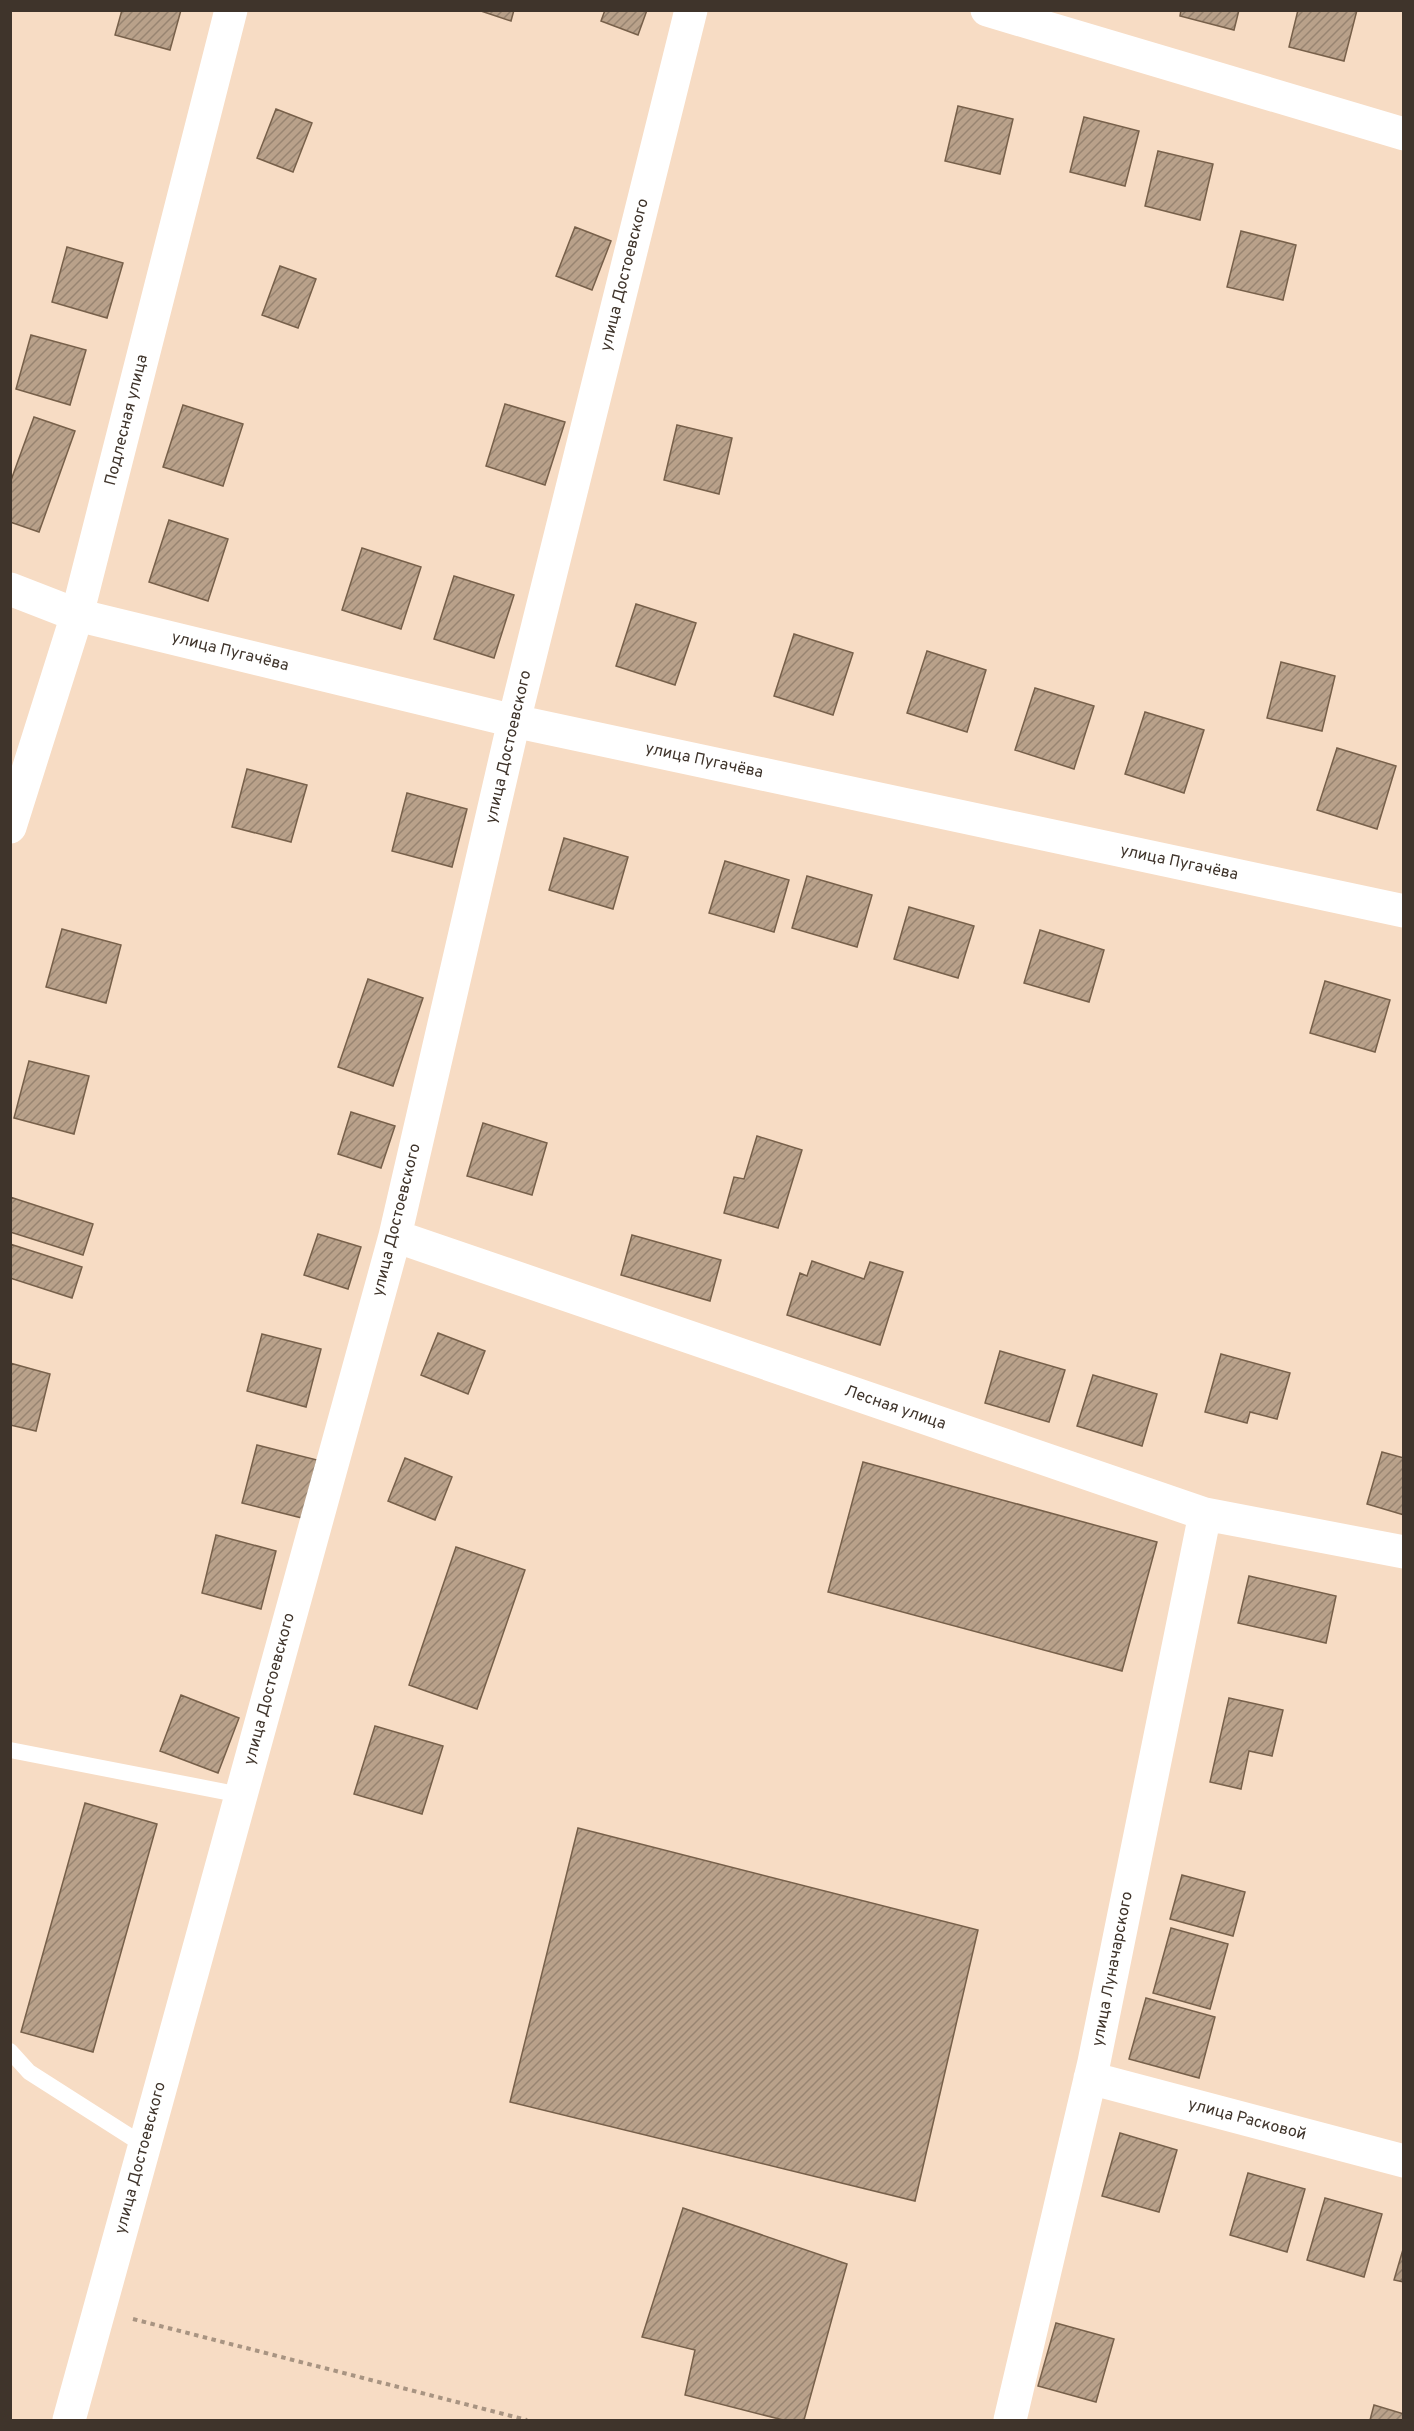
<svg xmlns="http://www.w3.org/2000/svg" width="1414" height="2431" font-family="Overpass,sans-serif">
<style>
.building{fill:url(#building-hatch);stroke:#77604a;stroke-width:1.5}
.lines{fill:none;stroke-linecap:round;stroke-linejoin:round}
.path{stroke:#a89482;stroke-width:4;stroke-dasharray:4.5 4.5;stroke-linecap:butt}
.service{stroke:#fff;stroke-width:16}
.minor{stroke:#fff;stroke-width:33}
.tertiary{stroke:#fff;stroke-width:33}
.secondary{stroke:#fff;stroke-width:33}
.labels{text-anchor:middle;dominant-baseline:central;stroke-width:6;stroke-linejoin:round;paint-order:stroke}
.street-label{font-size:16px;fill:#3f342b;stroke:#fff}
</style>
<defs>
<pattern id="building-hatch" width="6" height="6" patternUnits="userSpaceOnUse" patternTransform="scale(1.5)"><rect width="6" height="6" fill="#b9a18a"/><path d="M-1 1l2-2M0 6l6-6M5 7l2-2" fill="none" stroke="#988471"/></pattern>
</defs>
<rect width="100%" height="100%" fill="#f7dcc4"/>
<!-- building -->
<path class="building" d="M122,10H181L170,50L115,35Z
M478,10H514L511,21Z
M605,10H647L638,35L601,21Z
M1181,10H1239L1234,30L1180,16Z
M1298,10H1357L1344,61L1289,47Z
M958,106L1013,119L1000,174L945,161Z
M276,109L312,123L293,172L257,158Z
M1084,117L1139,131L1125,186L1070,172Z
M1158,151L1213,164L1200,220L1145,206Z
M575,227L611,241L592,290L556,276Z
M1241,231L1296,245L1283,300L1227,287Z
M67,247L123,263L107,318L52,302Z
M280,266L316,279L298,328L262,315Z
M31,335L86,350L70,405L16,389Z
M505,404L565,422L545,485L486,466Z
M183,405L243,424L223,486L163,467Z
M34,417L75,431L39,532L10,522V483Z
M677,425L732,438L719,494L664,480Z
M169,520L228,539L208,601L149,582Z
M362,548L421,567L401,629L342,610Z
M454,576L514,595L494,658L434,639Z
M636,604L696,623L675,685L616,666Z
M794,634L853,653L833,715L774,696Z
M927,651L986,670L967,732L907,713Z
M1281,662L1335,676L1322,731L1267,718Z
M1035,688L1094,706L1074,769L1015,750Z
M1145,712L1204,730L1184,793L1125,774Z
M1337,748L1396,766L1377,829L1317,810Z
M247,769L307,785L291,842L232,827Z
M407,793L467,809L452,867L392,851Z
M564,838L628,857L613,909L549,890Z
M725,861L789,880L774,932L709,913Z
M807,876L872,895L857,947L792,928Z
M909,907L974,926L958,978L894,959Z
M62,929L121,945L106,1003L46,987Z
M1040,930L1104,950L1089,1002L1024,983Z
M368,979L423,998L393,1086L338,1067Z
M1325,981L1390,1000L1375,1052L1310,1033Z
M29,1061L89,1076L74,1134L14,1118Z
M351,1112L395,1126L381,1168L338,1154Z
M483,1123L547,1143L532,1195L467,1176Z
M757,1136L802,1150L778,1228L724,1213L734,1177L744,1179Z
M10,1197L93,1224L83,1255L10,1232Z
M318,1234L361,1247L348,1289L304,1275Z
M632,1235L721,1260L710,1301L621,1275Z
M10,1244L82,1267L72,1298L10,1278Z
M812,1261L864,1279L870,1262L903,1272L880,1345L787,1315L800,1273L807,1276Z
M438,1333L485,1351L468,1394L421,1375Z
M262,1334L321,1349L306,1407L247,1391Z
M1000,1351L1065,1370L1049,1422L985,1403Z
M1221,1354L1290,1373L1277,1419L1250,1412L1247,1423L1205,1412Z
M10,1363L50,1374L36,1431L10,1425Z
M1093,1375L1157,1394L1142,1446L1077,1426Z
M257,1445L317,1460L302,1518L242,1503Z
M1382,1452L1404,1458V1515L1367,1504Z
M405,1458L452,1477L435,1520L388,1501Z
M863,1462L1157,1542L1122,1671L828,1592Z
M216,1535L276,1551L261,1609L202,1593Z
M456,1547L525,1570L477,1709L409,1685Z
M1249,1576L1336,1596L1326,1643L1238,1623Z
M181,1695L239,1718L218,1773L160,1751Z
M1229,1698L1283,1710L1272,1756L1249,1751L1241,1789L1210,1782Z
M375,1726L443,1746L422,1814L354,1794Z
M85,1803L157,1824L93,2052L21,2032Z
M578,1828L978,1930L915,2201L510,2102Z
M1182,1875L1245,1892L1233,1936L1170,1919Z
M1171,1928L1228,1944L1210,2009L1153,1993Z
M1146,1998L1215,2017L1199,2078L1129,2059Z
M1120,2133L1177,2150L1159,2212L1102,2196Z
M1248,2173L1305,2189L1287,2252L1230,2235Z
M1325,2198L1382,2214L1364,2277L1307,2260Z
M683,2208L847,2264L804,2420H783L685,2395L695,2350L642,2337Z
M1404,2246V2282L1394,2280Z
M1056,2323L1114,2339L1096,2402L1038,2386Z
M1374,2405L1404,2414V2420H1370Z"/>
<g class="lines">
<!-- path -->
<path class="path" d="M133,2319L527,2420"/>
<!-- service -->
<path class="service" d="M10,1750L241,1795
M10,2051L29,2072L145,2146"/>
<!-- minor -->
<path class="minor" d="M987,10L1404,134
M77,615L231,10
M395,1236L1205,1514L1404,1552
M1090,2078L1404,2161
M69,2420L395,1236L514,721L691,10
M1010,2420L1094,2062L1205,1514"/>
<!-- tertiary -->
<path class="tertiary" d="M10,827L77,615"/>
<!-- secondary -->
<path class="secondary" d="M10,589L77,615L514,721L1404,911"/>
</g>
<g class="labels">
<!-- street labels -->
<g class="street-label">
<text transform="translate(625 275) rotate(-76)">улица Достоевского</text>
<text transform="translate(127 420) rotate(-76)">Подлесная улица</text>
<text transform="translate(230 652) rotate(14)">улица Пугачёва</text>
<text transform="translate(509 747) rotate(-77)">улица Достоевского</text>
<text transform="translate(704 761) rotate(12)">улица Пугачёва</text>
<text transform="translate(1179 863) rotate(12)">улица Пугачёва</text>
<text transform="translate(397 1220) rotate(-76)">улица Достоевского</text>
<text transform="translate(895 1408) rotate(19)">Лесная улица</text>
<text transform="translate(270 1689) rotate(-75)">улица Достоевского</text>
<text transform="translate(1113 1969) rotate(-79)">улица Луначарского</text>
<text transform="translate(1247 2120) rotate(15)">улица Расковой</text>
<text transform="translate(141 2158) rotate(-75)">улица Достоевского</text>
</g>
</g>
<!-- border -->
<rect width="1414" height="2431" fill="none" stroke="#3f342b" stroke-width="24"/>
</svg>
